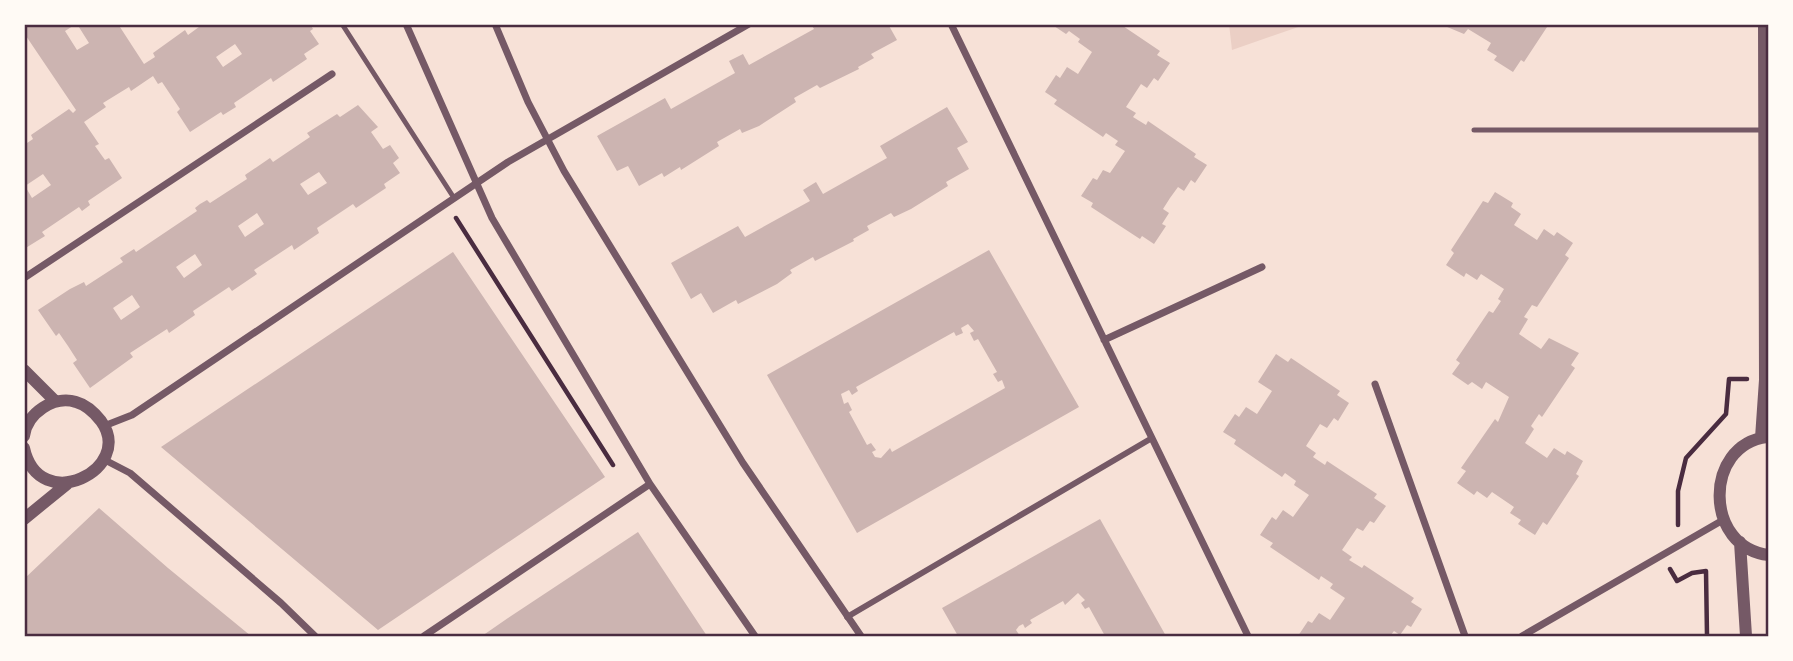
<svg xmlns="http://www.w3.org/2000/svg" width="1793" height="661" font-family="Manrope,sans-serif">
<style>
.green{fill:#ebcfc5}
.building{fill:#ccb4b1;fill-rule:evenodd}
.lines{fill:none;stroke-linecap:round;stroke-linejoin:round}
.path{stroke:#4a2c40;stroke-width:4.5}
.service{stroke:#755966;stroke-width:5}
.pedestrian{stroke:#755966;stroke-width:6}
.minor{stroke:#755966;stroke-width:7}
.tertiary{stroke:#755966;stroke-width:12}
.neatline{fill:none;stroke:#4a2c40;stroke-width:2.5}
</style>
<rect width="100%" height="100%" fill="#f7e1d7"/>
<!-- green -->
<path class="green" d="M1229,24H1304V25L1232,50Z"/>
<!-- building -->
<path class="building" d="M24,24H76L65,31L77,50L89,43L77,24H118L144,64L155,57L153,53L185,30L188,35L203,24H310L313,29L310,31L319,44L304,54L307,59L273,82L271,78L234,103L236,107L223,115L221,112L190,132L177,112L180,109L162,82L158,84L153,76L131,91L129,87L103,103L106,107L84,122L99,144L95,146L105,160L109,158L122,178L88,201L90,205L82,211L79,207L42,232L45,236L24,249V145L33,139L31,135L69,109L73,113L76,110L24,33ZM235,44L242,54L223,67L216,57ZM43,174L51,185L32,198L25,186Z
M811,24H888L897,40L871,54L874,58L858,67L859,69L820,88L817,85L794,98L796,102L759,126L742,133L740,129L717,142L719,146L681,170L680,167L664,177L662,173L639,186L628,166L617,171L597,136L665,98L671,109L735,73L729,61L743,54L749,65L814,29Z
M1051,24H1120L1160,51L1157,55L1170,63L1158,81L1154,78L1147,88L1141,84L1126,107L1136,113L1133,117L1146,125L1148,121L1196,154L1194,157L1207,165L1195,183L1191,180L1184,191L1178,187L1170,198L1163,209L1169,213L1162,224L1166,226L1154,244L1142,236L1140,239L1091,207L1093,203L1081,196L1093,178L1097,180L1103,170L1110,173L1125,151L1115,145L1118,141L1106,133L1103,137L1054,104L1057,100L1045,92L1056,75L1060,78L1067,67L1078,74L1092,52L1078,42L1080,39L1069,31L1066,34Z
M1440,24H1549L1524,62L1521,60L1513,72L1494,60L1497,56L1487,50L1491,43L1468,29L1464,34Z
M358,105L378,127L371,132L383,149L390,145L399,158L393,163L400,173L384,184L386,188L356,208L353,204L317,228L319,233L294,250L292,245L254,270L257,274L232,291L229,287L193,311L195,315L169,333L167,329L130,353L133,357L90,388L73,363L77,360L68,346L59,333L56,336L38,310L70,289L84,282L86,286L123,262L120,258L134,249L136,252L197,211L195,208L200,204L207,200L210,203L247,179L245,175L270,158L273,162L310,137L307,133L337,114L340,117ZM319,172L327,183L308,195L300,184ZM257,213L264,224L245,237L238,226ZM195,254L202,265L184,278L176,267ZM132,295L140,307L121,320L113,308Z
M947,107L968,142L957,148L969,169L946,182L948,186L911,209L894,217L891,213L867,226L869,230L853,239L854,241L815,261L813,257L790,270L792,273L777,284L738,304L736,300L713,313L701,293L691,299L671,263L738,226L745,237L810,201L803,190L816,182L823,194L887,158L880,146Z
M1495,192L1513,203L1511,207L1521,214L1514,225L1537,240L1544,229L1554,236L1557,232L1573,243L1565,255L1569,258L1537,307L1532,305L1524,317L1528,319L1519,334L1541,349L1549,338L1579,353L1571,365L1575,368L1542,417L1539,414L1531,426L1534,429L1525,443L1547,458L1554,448L1565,455L1567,451L1583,461L1576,474L1579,476L1547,525L1543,522L1535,535L1518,524L1521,520L1510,513L1514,507L1492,492L1487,498L1477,491L1474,495L1457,483L1466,471L1461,468L1495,419L1498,422L1509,397L1486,382L1482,389L1472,382L1468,385L1452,374L1460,363L1456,360L1489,311L1493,313L1501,301L1498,299L1504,289L1481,274L1477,280L1466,273L1464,277L1446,265L1454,253L1451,250L1483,201L1488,203Z
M989,250L1079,407L857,533L767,375ZM968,324L974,331L970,333L974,341L978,339L997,372L993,374L998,382L1002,380L1005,388L892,452L890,448L881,458L875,457L872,452L876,450L871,443L867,445L849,412L852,410L848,402L844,404L841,394L849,390L852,395L858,391L856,387L936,342L954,332L956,336L963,333L961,328Z
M453,252L605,477L378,630L161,447Z
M1276,354L1288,362L1291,358L1340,391L1337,395L1349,403L1338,421L1334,418L1327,428L1320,424L1306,446L1316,453L1313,457L1325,465L1327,461L1377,494L1374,498L1386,506L1374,523L1370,521L1363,531L1357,528L1342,550L1352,557L1349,560L1362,568L1364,565L1414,598L1411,602L1422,609L1411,627L1407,625L1400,635L1394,631L1390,636H1298L1308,621L1312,623L1319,613L1330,620L1345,598L1330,588L1333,584L1321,576L1319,580L1270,547L1273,543L1260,535L1272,517L1276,520L1283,510L1293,517L1309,495L1294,485L1296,481L1285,473L1282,477L1234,444L1236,440L1223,432L1235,414L1239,417L1246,407L1257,414L1272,391L1258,382Z
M99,508L168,568L251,636H24V579Z
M1100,519L1166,636H1105L1089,607L1085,609L1081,603L1085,600L1078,593L1065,605L1063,601L1030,620L1032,623L1025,628L1023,624L1019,626L1016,630L1020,636H958L942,608Z
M638,532L707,636H482L508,618Z"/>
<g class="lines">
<!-- path -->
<path class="path" d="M456,218L613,465
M1678,525V491L1686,458L1726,414L1729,379H1747
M1670,569L1677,581L1692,573L1706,571L1707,636"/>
<!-- service -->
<path class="service" d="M342,24L454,198
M1474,130H1762"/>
<!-- pedestrian -->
<path class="pedestrian" d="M847,617L1152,438"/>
<!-- minor -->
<path class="minor" d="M406,24L492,218L650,484L755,636
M495,24L528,102L564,171L743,463L861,636
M951,24L1248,636
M24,278L332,74
M1104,340L1262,267
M1375,384L1465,636
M104,426L132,415L508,162L749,24
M103,459L130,473L281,603L315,636
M424,636L650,484
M1522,636L1723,520"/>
<!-- tertiary -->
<path class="tertiary" d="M24,370L55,401
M24,436C27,413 54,395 76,402C87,405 94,412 101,421C136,469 39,517 24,448
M1767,437C1703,445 1704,548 1769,555
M1761,438L1765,380L1764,24
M24,519L67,484
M1740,542L1746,636"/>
</g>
<!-- border -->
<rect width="1793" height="661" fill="none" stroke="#fffaf5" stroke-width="52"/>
<rect x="26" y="26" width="1741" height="609" class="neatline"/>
</svg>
